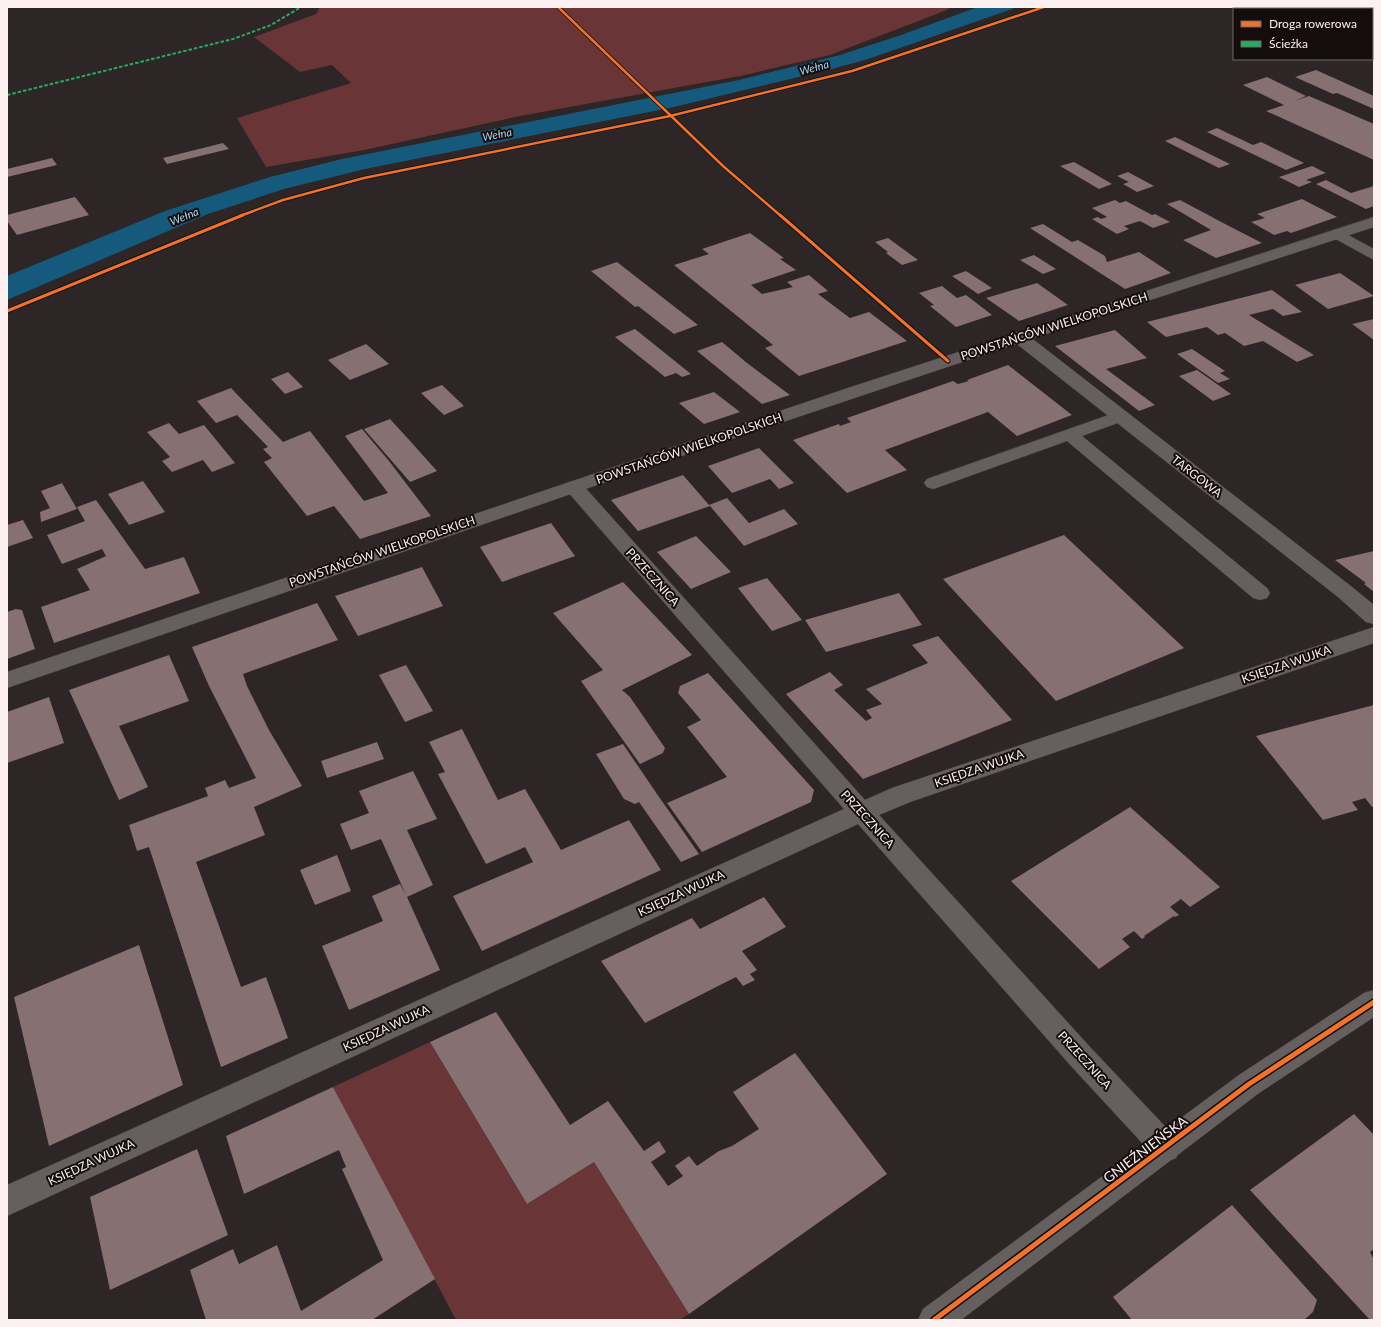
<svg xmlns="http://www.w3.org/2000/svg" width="1381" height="1327" font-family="Lato,sans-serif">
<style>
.green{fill:#693537}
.water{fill:#155a7c}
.building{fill:#867071}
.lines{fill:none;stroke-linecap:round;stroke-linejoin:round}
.lane-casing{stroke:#484041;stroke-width:1}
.street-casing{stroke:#484041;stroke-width:1}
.secondary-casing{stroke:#484041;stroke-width:1}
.lane{fill:#665f5f;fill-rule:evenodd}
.street{fill:#665f5f;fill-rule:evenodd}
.secondary{fill:#665f5f;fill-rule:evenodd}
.quiet{stroke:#26ab63;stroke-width:2;stroke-dasharray:3.5 2;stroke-linecap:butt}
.cycleway-far2-casing{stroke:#150d0d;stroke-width:4}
.cycleway-far1-casing{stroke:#150d0d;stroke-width:5}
.cycleway-casing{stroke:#150d0d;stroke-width:8}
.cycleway-far2{stroke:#ef722f;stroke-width:2.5}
.cycleway-far1{stroke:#ef722f;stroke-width:3}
.cycleway{stroke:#ef722f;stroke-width:5}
.labels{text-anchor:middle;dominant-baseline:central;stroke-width:4;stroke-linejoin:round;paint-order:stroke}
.far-water-label{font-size:11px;font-style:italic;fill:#aad4ef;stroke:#150d0d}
.street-label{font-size:12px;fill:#fcf0f0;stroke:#150d0d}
.near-street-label{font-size:14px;fill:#fcf0f0;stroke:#150d0d}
</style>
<rect width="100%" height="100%" fill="#2e2526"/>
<!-- green -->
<path class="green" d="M320,7H950L947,10L830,55L740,76L520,116L364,150L266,167L237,118L351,83L332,65L300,72L254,37L316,14Z
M430,1042L527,1204L594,1162L689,1314L680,1320H456L333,1087Z"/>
<!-- water -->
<path class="water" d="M978,7H1018L868,59L832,69L674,107L365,169L284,189L208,214L7,300V276L165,211L270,177L342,159L739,80L840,55L901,35Z"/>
<!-- building -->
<path class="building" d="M1316,70L1374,96V109L1337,93L1333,94L1295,77Z
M1267,77L1306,96L1295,101L1309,96L1374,124V160L1266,111L1284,105L1243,85Z
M1217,128L1253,145L1261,142L1304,163L1286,170L1207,132Z
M1175,137L1230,164L1219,168L1165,141Z
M223,143L229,149L167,164L163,158Z
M52,158L57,165L7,177V169Z
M1074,162L1088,170L1112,184L1099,189L1060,166Z
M1312,166L1326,173L1306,180L1312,182L1299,187L1279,177Z
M1128,172L1154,186L1137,192L1123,184L1129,182L1117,176Z
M1326,180L1351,193L1374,186V206L1366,209L1316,184Z
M75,197L89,215L17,235L7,221V215Z
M1302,199L1337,217L1291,233L1287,231L1274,235L1251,222L1265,218L1257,214Z
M1115,200L1120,203L1126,201L1152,215L1155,214L1170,222L1153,228L1140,221L1124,226L1129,229L1117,234L1092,219L1098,217L1101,219L1107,217L1092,208Z
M1180,200L1227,225L1262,243L1216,258L1183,240L1211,230L1167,204Z
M1043,224L1072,242L1078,240L1105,256L1107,262L1139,252L1171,273L1125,289L1030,228Z
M750,233L784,258L780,259L796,270L751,285L762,294L793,287L787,282L809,275L828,291L818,294L850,318L869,312L907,341L799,376L765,348L773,345L674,265L709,254L702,249Z
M888,238L918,260L902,265L886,253L888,252L875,242Z
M1034,255L1056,269L1043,274L1020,260Z
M617,262L698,325L674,334L638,306L635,307L591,271Z
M966,271L992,288L978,294L952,276Z
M1340,273L1374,296L1328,309L1295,285Z
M1037,283L1068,305L1019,321L986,298Z
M942,286L957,298L966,295L992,315L956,327L930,306L934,305L919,293Z
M1272,290L1302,312L1283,316L1273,309L1249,315L1314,355L1297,362L1263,341L1244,346L1225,333L1218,335L1207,327L1166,337L1147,322Z
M1374,319V340L1352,324Z
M635,329L691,374L682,377L676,373L665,377L615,337Z
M1115,330L1147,358L1106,369L1155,405L1139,411L1055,346Z
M722,342L747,363L790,395L762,404L697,351Z
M366,344L389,364L350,380L328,360Z
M1192,349L1225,371L1220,373L1230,379L1218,383L1177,354Z
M1008,365L1072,415L1017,436L988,412L885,450L907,470L847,493L793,440L839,424L840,426L851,422L847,418L953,381L958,384L969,381L967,380Z
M1197,370L1231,394L1213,401L1179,376Z
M288,372L303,387L285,394L271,379Z
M442,385L464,406L444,415L421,393Z
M231,388L283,442L310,431L364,501L388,493L345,436L362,429L389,461L431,516L360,539L334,506L307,516L264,462L272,458L263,449L268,447L237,415L216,423L197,401Z
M714,392L740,412L704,424L679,403Z
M390,419L411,442L437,471L410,482L364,429Z
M169,423L179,434L204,425L235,463L212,472L203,460L172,472L162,461L170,457L147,432Z
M759,448L794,483L779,489L770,479L732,493L708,466Z
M683,475L709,505L727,498L749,523L784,509L798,524L744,546L710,506L638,531L611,500Z
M143,481L165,512L129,525L108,494Z
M62,483L77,509L41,522L40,512L50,508L41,491Z
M96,500L145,569L184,557L200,593L54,643L41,607L90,590L77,569L106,556L102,549L62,564L47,535L85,521L77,507Z
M23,520L33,538L7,547V525Z
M551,523L575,556L502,582L480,547Z
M1064,535L1184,648L1056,701L943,579Z
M696,536L731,572L691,589L657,552Z
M1374,551V592L1364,584L1366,583L1335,560Z
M422,567L443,606L358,636L335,596Z
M767,578L802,620L772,631L738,588Z
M623,582L692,655L622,690L630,697L665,748L663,753L640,764L581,681L603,670L553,613Z
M899,593L922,625L826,652L805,620Z
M317,603L338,640L243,674L247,686L269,730L302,786L254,807L265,835L196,862L241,987L266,977L288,1038L221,1067L149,847L137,851L129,825L208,796L205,788L225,780L229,788L256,778L209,686L192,647Z
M16,609L22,610L35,649L7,659V612Z
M938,636L1012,720L863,779L786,694L830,672L843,685L834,690L866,721L872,718L866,710L882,704L866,689L928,663L912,645Z
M169,655L189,701L119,726L148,787L119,800L69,690Z
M406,665L433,711L405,722L379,675Z
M708,673L814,790L811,802L702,852L667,803L727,777L687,727L701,720L678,693L680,686Z
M49,697L64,743L7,763V712Z
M1374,705V806L1372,807L1365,798L1352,802L1358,810L1323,820L1256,736Z
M462,729L498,800L525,789L561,850L629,820L661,870L482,951L453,896L533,862L525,847L486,864L438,774L445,772L429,742Z
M377,742L384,759L327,778L321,761Z
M623,744L657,794L699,854L681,862L639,802L635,804L624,799L596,754Z
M413,771L437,819L407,830L433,885L407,897L440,970L349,1010L322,946L383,921L372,896L400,884L406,895L381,839L351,850L340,824L369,813L359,791Z
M1130,807L1220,887L1190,907L1181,899L1170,907L1179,915L1175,917L1174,916L1144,936L1145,937L1142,939L1134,931L1122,939L1130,947L1099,969L1011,881Z
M337,855L351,891L315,905L300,870Z
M764,897L786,927L742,951L757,970L750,974L755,980L743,986L736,977L645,1023L601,961L692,918L700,929Z
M139,945L183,1085L49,1146L14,997Z
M496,1012L570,1125L608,1101L644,1151L659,1141L666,1152L651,1162L668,1186L683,1176L675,1166L689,1156L697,1166L719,1151L732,1146L759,1129L733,1092L795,1053L887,1174L689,1314L594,1162L527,1204L430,1042Z
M333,1087L435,1279L372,1320H206L190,1270L233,1249L239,1264L277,1245L301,1311L383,1260L342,1169L346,1167L339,1150L244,1194L226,1136Z
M1354,1114L1374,1135V1249L1370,1252L1374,1260V1320H1370L1250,1190Z
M197,1149L228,1235L110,1290L90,1197Z
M1232,1205L1317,1300L1313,1312L1304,1320H1132L1113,1297Z"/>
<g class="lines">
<!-- lane casing -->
<g class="lane-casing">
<path id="lane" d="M1120,411L1126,412L1129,416L1126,420L1082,436L1267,588L1270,593L1267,598L1260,600L1253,598L1067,441L939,487L933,489L927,487L924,483L927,479Z"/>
</g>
<!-- street casing -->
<g class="street-casing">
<path id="street" d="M1337,229L1374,249V260L1332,237L1329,234L1332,231Z
M1019,332L1025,333L1352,587L1374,605V624L1366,622L1338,597L1013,341L1011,337L1013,333Z
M574,481L581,483L865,800L892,788L1374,627V643L910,802L879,815L1091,1048L1176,1138L1181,1148L1176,1158L1166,1162L1156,1158L1071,1066L858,824L7,1216V1185L844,809L567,491L564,487L567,483Z"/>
</g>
<!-- secondary casing -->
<g class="secondary-casing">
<path id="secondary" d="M1374,217V227L1037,337L696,451L7,688V672L854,386Z
M1374,990V1017L1259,1093L961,1320H918L923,1309L1239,1075L1364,993Z"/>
</g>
<!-- lane -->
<use href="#lane" class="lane"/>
<!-- street -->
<use href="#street" class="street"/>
<!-- secondary -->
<use href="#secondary" class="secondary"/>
<!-- quiet -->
<path class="quiet" d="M7,95L233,39L271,25L301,7"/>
<!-- cycleway-far2 casing -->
<g class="cycleway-far2-casing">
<path id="cycleway-far2" d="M558,7L723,166L781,216
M240,216L283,200L364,178L670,116L852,71L1044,7"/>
</g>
<!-- cycleway-far1 casing -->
<g class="cycleway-far1-casing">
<path id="cycleway-far1" d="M780,215L948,361
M7,311L243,215"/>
</g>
<!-- cycleway casing -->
<g class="cycleway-casing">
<path id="cycleway" d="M934,1320L1249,1084L1374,1002"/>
</g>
<!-- cycleway-far2 -->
<use href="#cycleway-far2" class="cycleway-far2"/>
<!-- cycleway-far1 -->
<use href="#cycleway-far1" class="cycleway-far1"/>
<!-- cycleway -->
<use href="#cycleway" class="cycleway"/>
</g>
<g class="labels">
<!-- far-water labels -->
<g class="far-water-label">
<text transform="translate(814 67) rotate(-15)">Wełna</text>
<text transform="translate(497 134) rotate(-11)">Wełna</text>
<text transform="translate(184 216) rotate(-22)">Wełna</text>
</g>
<!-- street labels -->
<g class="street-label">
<text transform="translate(1054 326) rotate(-18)">POWSTAŃCÓW WIELKOPOLSKICH</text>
<text transform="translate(689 448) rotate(-19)">POWSTAŃCÓW WIELKOPOLSKICH</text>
<text transform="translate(1197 476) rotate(38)">TARGOWA</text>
<text transform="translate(382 551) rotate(-19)">POWSTAŃCÓW WIELKOPOLSKICH</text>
<text transform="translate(653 577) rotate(48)">PRZECZNICA</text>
<text transform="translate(1286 664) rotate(-19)">KSIĘDZA WUJKA</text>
<text transform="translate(979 768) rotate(-19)">KSIĘDZA WUJKA</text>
<text transform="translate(868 819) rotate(48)">PRZECZNICA</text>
<text transform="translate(681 893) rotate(-25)">KSIĘDZA WUJKA</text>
<text transform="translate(386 1028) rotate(-25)">KSIĘDZA WUJKA</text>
<text transform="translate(1085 1060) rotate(48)">PRZECZNICA</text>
<text transform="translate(91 1162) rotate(-25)">KSIĘDZA WUJKA</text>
</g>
<!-- near-street labels -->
<g class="near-street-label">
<text transform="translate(1145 1149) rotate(-37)">GNIEŹNIEŃSKA</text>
</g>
</g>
<!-- border -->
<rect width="1381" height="1327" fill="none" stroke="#fcf0f0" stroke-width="16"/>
<!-- legend -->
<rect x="1233" y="8" width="140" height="52" fill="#150d0d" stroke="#716868"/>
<rect x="1241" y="21" width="20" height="6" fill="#ef722f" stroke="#716868"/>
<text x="1269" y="28" font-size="12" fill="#fcf0f0">Droga rowerowa</text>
<rect x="1241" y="41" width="20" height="6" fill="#26ab63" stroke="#716868"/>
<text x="1269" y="48" font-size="12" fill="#fcf0f0">Ścieżka</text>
</svg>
